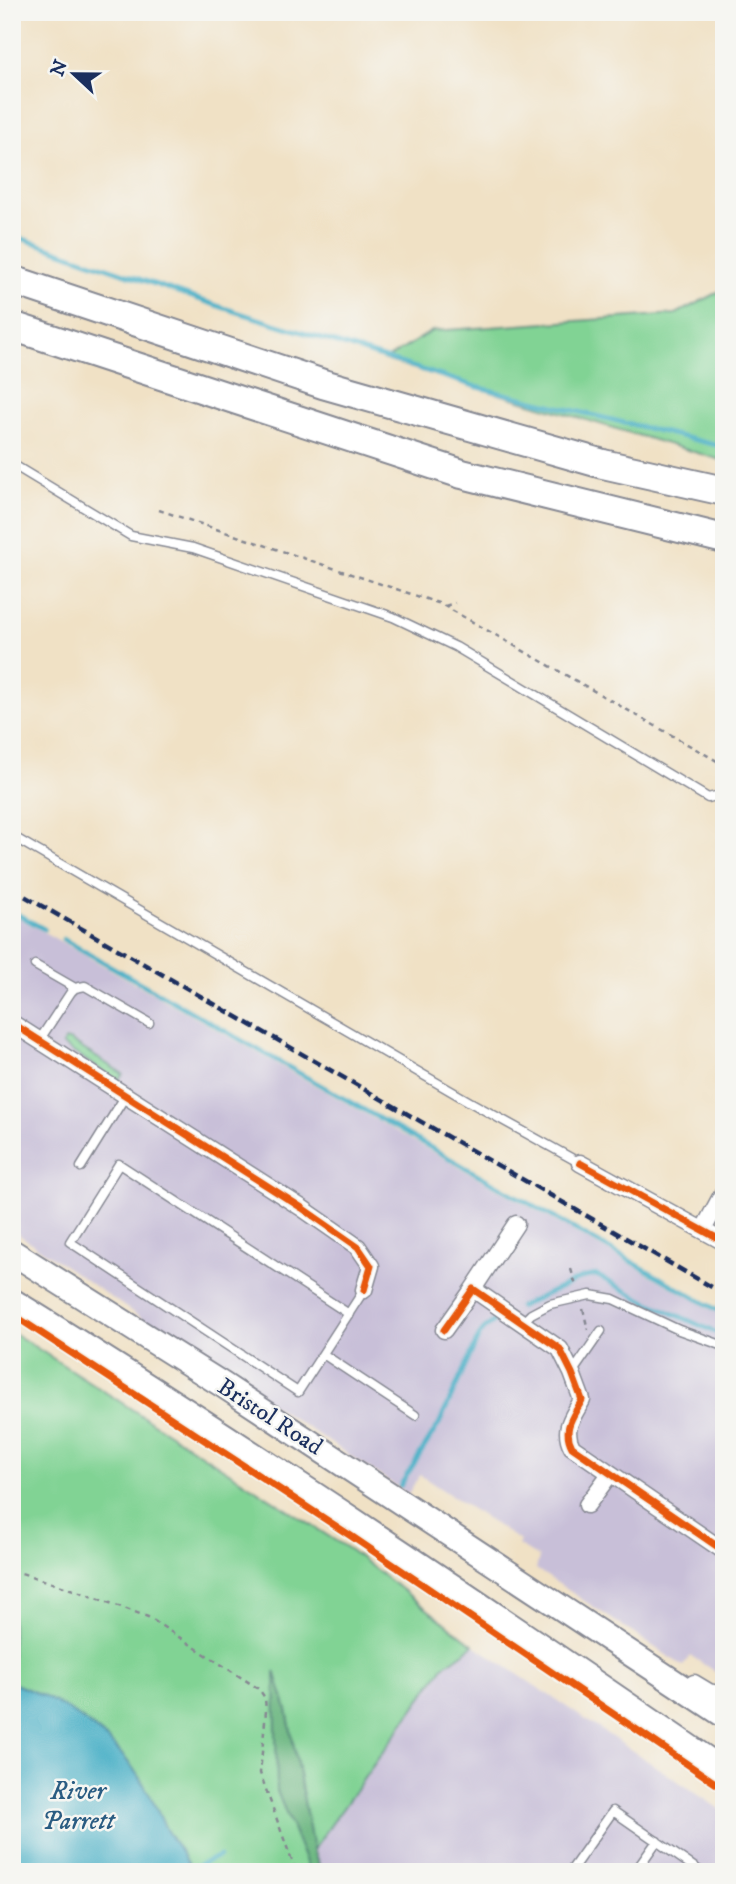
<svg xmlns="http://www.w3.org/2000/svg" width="736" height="1884" font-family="'IM FELL DW Pica',serif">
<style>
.industrial{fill:#c8bfd8}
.green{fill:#81d394;stroke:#4e8179;stroke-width:2}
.forest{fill:#68b57e;stroke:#42726e;stroke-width:2}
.water{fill:#47afc6;stroke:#316f92;stroke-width:2}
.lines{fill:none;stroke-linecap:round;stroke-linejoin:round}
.stream{stroke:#47afc6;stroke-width:4.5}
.lane-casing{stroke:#868892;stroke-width:11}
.street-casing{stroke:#868892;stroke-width:19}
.primary-casing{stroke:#868892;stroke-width:28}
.highway-casing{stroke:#868892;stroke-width:32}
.path{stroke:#868892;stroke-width:2.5;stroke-dasharray:5 5;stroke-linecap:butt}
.lane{stroke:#fff;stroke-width:8}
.street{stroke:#fff;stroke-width:16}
.primary{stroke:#fff;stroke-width:24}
.highway{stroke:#fff;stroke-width:28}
.rail{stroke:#1b2f5e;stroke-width:4.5;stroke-dasharray:10 5;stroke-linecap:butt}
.cycleway-casing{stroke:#f6f6f2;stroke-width:11}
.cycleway{stroke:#e8590c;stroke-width:7}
.labels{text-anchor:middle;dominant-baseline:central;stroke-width:5;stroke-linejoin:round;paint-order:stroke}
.street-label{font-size:24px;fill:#1b2f5e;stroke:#f6f6f2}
.water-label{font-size:26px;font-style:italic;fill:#2a5c82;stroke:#f6f6f2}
</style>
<rect width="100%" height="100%" fill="#f6f6f2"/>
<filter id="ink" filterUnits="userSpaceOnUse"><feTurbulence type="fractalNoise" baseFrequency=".0143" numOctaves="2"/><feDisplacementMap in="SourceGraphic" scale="14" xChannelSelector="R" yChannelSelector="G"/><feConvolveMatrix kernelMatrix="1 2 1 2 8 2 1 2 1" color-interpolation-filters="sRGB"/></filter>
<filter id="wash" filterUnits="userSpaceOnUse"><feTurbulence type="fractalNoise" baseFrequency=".00686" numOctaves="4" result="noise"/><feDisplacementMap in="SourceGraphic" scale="28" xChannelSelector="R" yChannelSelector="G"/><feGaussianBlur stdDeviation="1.57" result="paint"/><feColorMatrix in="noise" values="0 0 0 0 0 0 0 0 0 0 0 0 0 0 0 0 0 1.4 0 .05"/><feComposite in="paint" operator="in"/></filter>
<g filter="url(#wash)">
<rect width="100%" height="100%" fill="#f0e1c5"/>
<!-- industrial -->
<path class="industrial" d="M12,914L724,1317V1678L691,1656L683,1666L536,1569L539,1558L518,1545L520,1541L420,1475L408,1494L144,1320L12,1230Z
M474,1645L724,1812V1872H322L313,1850L444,1666Z"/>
<!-- green -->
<path class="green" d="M724,289V461L385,360L432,331L676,314Z
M65,1040H69L123,1074L118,1081L62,1045Z
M12,1332L350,1550L474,1645L444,1666L313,1850L287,1710L276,1675L277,1791L310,1872H193C186,1857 175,1845 167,1831C160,1818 155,1804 148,1792C119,1739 69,1704 12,1683Z"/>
<!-- forest -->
<path class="forest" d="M275,1671L287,1710L313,1850L322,1872H310L277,1791Z"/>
<!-- water -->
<path class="water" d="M12,1683C69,1704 119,1739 148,1792C155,1804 160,1818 167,1831C175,1845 186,1857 193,1872H12Z"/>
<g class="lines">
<!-- stream -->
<path class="stream" d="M12,235L221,307L477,387L724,447
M12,911L44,929
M63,939L724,1314
M519,1307L581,1278L596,1275L645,1301L724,1336
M400,1486L439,1424L479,1336L485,1328L499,1317
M184,1872L219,1856"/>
</g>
</g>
<g filter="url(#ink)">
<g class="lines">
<!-- lane casing -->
<g class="lane-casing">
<path id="lane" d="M12,464L131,536L193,548L393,617L456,647L708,798L724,794
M12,836L470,1102L580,1163
M35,965L75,988
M40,1039L71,992L75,988L85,986L149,1023
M81,1167L126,1095
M349,1314L119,1164L70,1242L298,1392L364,1290
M522,1323L531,1314L550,1304L590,1295L613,1299L679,1330L724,1346
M323,1354L415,1415
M572,1373L601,1331
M570,1872L613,1811L701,1872
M635,1872L657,1841"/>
</g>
<!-- street casing -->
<g class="street-casing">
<path id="street" d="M12,1023L302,1208L358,1247L371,1266L364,1290
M580,1163L724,1242
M703,1230L724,1191
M473,1289L516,1224
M444,1330L473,1289L560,1349L572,1373L582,1400C573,1417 562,1428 572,1447L724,1551
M587,1505L610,1474
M694,1683L709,1692L724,1695"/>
</g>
<!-- primary casing -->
<g class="primary-casing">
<path id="primary" d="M12,1252L223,1385L724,1715
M12,1301C254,1451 489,1610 724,1771"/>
</g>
<!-- highway casing -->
<g class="highway-casing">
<path id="highway" d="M12,280L323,384L603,464L724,491
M12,326L462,474L724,539"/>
</g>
<!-- path -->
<path class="path" d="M159,510L441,604L724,765
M445,606L455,603
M571,1269L576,1286
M583,1309L588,1330
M12,1570L86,1594L148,1617L259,1689L265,1698L266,1711L260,1773L296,1872"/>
<!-- lane -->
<use href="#lane" class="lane"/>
<!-- street -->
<use href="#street" class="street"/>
<!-- primary -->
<use href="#primary" class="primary"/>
<!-- highway -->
<use href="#highway" class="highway"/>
<!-- rail -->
<path class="rail" d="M12,889L724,1294"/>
<!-- cycleway casing -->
<g class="cycleway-casing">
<path id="cycleway" d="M12,1023L302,1208L358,1247L371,1266L364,1290
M580,1163L724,1242
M12,1314L351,1536L724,1789
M444,1330L473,1289L560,1349L572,1373L582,1400C573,1417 562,1428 572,1447L724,1551"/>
</g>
<!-- cycleway -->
<use href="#cycleway" class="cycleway"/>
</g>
</g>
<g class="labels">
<!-- street labels -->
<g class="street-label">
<text transform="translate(270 1417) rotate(33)">Bristol Road</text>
</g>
<!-- water labels -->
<g class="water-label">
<text x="78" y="1791">River<tspan x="78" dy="30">Parrett</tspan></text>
</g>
</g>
<!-- margin -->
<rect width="736" height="1884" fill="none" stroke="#f6f6f2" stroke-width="42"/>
<!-- north arrow -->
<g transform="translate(74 74) rotate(292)" stroke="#f6f6f2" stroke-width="5" paint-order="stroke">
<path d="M0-5L12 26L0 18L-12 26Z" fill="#1b2f5e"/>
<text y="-10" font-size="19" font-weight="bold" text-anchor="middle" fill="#1b2f5e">N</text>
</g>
</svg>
